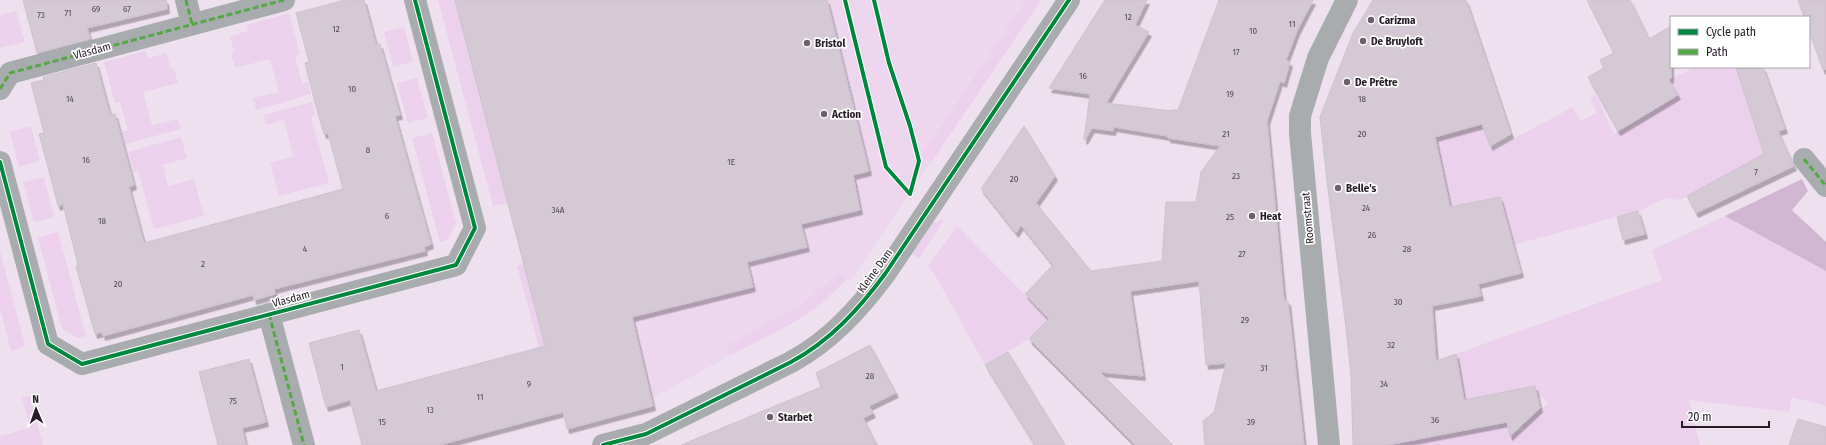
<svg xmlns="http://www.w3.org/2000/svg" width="1826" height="445" font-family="'Fira Sans Condensed',sans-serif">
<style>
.built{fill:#eed6ef}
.green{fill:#ecd0ed}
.forest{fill:#d2b4d3}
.building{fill:#d5c9d5;stroke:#cec2cf;filter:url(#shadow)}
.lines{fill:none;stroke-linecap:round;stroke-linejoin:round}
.pedestrian{stroke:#a9acae;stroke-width:22}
.minor{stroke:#a9acae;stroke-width:22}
.tertiary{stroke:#a9acae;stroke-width:22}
.quiet{stroke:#53a944;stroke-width:3;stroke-dasharray:6 3;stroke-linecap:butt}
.cycleway-casing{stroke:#fff;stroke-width:6}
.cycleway{stroke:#00873e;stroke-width:4}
.poi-dot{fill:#6c606c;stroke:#fff;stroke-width:1.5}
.labels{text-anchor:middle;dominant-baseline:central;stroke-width:3.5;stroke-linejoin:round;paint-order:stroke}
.number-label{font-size:9px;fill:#534853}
.poi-label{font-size:11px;font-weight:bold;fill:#251b25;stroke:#fff;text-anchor:start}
.street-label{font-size:11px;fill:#251b25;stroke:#fff}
</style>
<defs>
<filter id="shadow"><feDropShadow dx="2.5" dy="4.5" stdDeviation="0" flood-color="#0004"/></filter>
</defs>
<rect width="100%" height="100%" fill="#efe0f0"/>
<!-- built -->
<path class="built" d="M556,0H1041L850,281L847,279L818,307L791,324L731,355L651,399Z"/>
<!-- green -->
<path class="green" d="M438,0H456L508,203L493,206Z
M1026,0H1041L931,163L921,156Z
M16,11L25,42L0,48V15Z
M289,13L300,54L295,56L302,83L308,82L311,94L256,110L253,98L279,92L270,59L235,68L231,54L234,52L230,36L248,31L247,25Z
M404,27L413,62L393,67L384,32Z
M146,51L148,58L166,53L171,69H174L178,83L143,92L152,125L178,119L181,129L125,144L122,132L128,130L120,102L115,103L104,62Z
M1695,67H1736L1764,154L1680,200L1665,198L1642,210L1513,245L1402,216L1438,188L1446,186L1443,174L1424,179L1388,137L1482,124L1491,151L1573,107L1580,121L1597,113L1590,98L1596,95L1614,134L1678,95L1669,80Z
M417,78L428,118L408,123L397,83Z
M312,102L315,115L311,117L329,183L279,196L270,163L293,156L284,120L266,125L264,115Z
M31,126L40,161L19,167L10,132Z
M432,133L456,223L447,240L440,242L412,138Z
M181,137L187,158L163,165L168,186L194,179L204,216L154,229L138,171L134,172L128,152Z
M44,177L54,217L34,222L23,182Z
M1725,216L1826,271V406L1792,397L1789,412L1689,400L1700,445H1394L1487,426L1506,415L1510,432L1523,430L1521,419L1531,417L1547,404L1544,397L1538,399L1535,386L1437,406L1458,365L1456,354L1662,280L1652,250Z
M944,220L919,258L912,254L932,223Z
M957,226L1044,314L1048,320L1029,339L985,365L935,275L928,266Z
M58,232L86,336L77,338L62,329L38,238Z
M0,251L25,345L19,349L11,351L0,308Z
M524,264L545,346L539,348L517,266Z
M838,273L847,279L817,307L791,324L731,355L727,345L801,305Z
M30,396L43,445H0V436L30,428L22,398Z"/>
<!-- forest -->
<path class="forest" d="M1802,179L1808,191L1792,210L1826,242V271L1725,216Z"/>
<!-- building -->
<path class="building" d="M23,0H166L167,9L87,28L90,39L37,53Z
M345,0H364L376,45L380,44L400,115L395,116L431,244L424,247L425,251L274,289L275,294L254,300L253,295L103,336L102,332L95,334L76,266L78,265L63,204L58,206L45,156L39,134L44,133L31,83L44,80L43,77L96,63L110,115L115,114L134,185L129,187L144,243L233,219L343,189L328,133L324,134L315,103L305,63L309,62L296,13Z
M455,0H827L869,171L853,175L860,210L801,224L807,247L747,262L753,287L632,317L653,406L567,429L563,412L439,445H362L350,400L326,407L309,343L359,330L376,391L545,346Z
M1105,0H1147L1135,25L1149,32L1106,103L1171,111V110H1178L1219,0H1313L1297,31L1286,60L1290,62L1284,83L1280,81L1267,121L1284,300L1288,301L1304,445H1205L1203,421L1214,412L1226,363L1206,365L1199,281L1130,291L1143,376L1100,372L1173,445H1135L1029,339L1049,319L1025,294L1053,265L1021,225L1016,233L981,189L1024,126L1055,176L1036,203L1091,271L1162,261L1166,202H1196L1201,172L1220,146L1168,138V136L1114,127L1113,131L1092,128L1085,140L1084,139L1090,94L1049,88Z
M1373,0H1466L1511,134L1490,146L1482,124L1435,137L1450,207L1500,197L1521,273L1478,284L1481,296L1432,306L1436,361L1456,354L1464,400L1535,386L1540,408L1510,436L1507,422L1387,445H1353L1351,376L1346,328L1327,181L1320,117L1353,33Z
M1587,0H1630L1649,39L1671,26V78L1669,80L1678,95L1618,131L1588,77L1604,68L1600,60L1614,53Z
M1798,0H1826V69L1823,70L1809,31V17H1804Z
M1736,67H1763L1785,129L1778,131L1794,166L1696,213L1687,196L1764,154Z
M1638,211L1645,234L1623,240L1617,217Z
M870,345L896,393L869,406L873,413L863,418L877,445H681L821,387L816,373Z
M1008,352L1065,445H1035L985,365Z
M249,359L266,422L242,428L246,445H218L199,372Z
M1798,419L1826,427V445H1789Z"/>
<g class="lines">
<!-- pedestrian -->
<path class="pedestrian" d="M1804,159L1826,186"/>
<!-- minor -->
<path class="minor" d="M186,0L192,24
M0,89L10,73L284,0
M0,162L48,344L82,364L456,265L475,228L415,0
M269,314L304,445
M603,445L646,434L791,362C830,341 859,309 885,274L1069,0"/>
<!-- tertiary -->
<path class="tertiary" d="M1329,445L1300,133V116L1318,58L1347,0"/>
<!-- quiet -->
<path class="quiet" d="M186,0L192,24
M0,89L10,73L284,0
M1804,159L1826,186
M269,314L304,445"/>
<!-- cycleway casing -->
<g class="cycleway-casing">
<path id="cycleway" d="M845,0L886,167L910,194
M874,0L889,63L910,126L919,161L910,194
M0,162L48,344L82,364L456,265L475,228L415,0
M603,445L646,434L791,362C830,341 859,309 885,274L1069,0"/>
</g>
<!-- cycleway -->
<use href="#cycleway" class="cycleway"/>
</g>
<!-- markers -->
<g class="poi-dot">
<circle cx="1371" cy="20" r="4"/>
<circle cx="1363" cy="41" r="4"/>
<circle cx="807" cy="43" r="4"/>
<circle cx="1347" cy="82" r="4"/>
<circle cx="824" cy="114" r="4"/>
<circle cx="1338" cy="188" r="4"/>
<circle cx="1252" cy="216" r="4"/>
<circle cx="770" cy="417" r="4"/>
</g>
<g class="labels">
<!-- number labels -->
<g class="number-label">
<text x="96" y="9">69</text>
<text x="127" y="9">67</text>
<text x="68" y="13">71</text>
<text x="41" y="15">73</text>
<text x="1128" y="17">12</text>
<text x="1292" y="24">11</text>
<text x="336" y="29">12</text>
<text x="1253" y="31">10</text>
<text x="1236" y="52">17</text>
<text x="1083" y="76">16</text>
<text x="352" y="89">10</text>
<text x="1230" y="94">19</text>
<text x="70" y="99">14</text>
<text x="1362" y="99">18</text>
<text x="1226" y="134">21</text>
<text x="1362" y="134">20</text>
<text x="368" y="150">8</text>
<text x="86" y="160">16</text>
<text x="731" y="162">1E</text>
<text x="1756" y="172">7</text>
<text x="1236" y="176">23</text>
<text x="1014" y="179">20</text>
<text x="1366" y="208">24</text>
<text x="558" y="210">34A</text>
<text x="387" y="216">6</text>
<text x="1230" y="217">25</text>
<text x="102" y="221">18</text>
<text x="1372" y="235">26</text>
<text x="305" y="249">4</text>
<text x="1407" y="249">28</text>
<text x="1242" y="254">27</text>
<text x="203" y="264">2</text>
<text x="118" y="284">20</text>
<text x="1398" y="302">30</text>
<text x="1245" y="320">29</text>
<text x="1391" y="345">32</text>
<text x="342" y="367">1</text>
<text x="1264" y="368">31</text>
<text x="870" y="376">28</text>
<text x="529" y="384">9</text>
<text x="1384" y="384">34</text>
<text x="480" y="397">11</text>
<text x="233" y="401">75</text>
<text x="430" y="410">13</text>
<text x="1435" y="420">36</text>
<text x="382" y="422">15</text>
<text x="1251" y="422">39</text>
</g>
<!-- poi labels -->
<g class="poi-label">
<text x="1379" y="20">Carizma</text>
<text x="1371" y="41">De Bruyloft</text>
<text x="815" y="43">Bristol</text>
<text x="1355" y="82">De Prêtre</text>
<text x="832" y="114">Action</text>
<text x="1346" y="188">Belle's</text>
<text x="1260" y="216">Heat</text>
<text x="778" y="417">Starbet</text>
</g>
<!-- street labels -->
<g class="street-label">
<text transform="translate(92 51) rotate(-15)">Vlasdam</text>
<text transform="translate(1308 218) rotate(-95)">Roomstraat</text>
<text transform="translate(875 271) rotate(-54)">Kleine Dam</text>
<text transform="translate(291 299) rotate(-15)">Vlasdam</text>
</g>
</g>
<!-- legend -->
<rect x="1670" y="16" width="140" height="52" fill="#ffffff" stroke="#a8a4a8"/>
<rect x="1678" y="29" width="20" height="6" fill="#00873e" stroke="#a8a4a8"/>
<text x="1706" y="36" font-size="12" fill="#251b25">Cycle path</text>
<rect x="1678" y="49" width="20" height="6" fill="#53a944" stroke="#a8a4a8"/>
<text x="1706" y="56" font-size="12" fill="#251b25">Path</text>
<!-- north arrow -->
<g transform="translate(36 409) rotate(358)" stroke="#ffffff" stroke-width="3" paint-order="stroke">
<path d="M0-3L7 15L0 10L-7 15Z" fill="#251b25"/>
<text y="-6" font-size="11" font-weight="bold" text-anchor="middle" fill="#251b25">N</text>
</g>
<!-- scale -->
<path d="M1682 421v6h87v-6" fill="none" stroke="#251b25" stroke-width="2"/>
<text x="1688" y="421" font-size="12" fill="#251b25" stroke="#ffffff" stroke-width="3" paint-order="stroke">20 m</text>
</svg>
